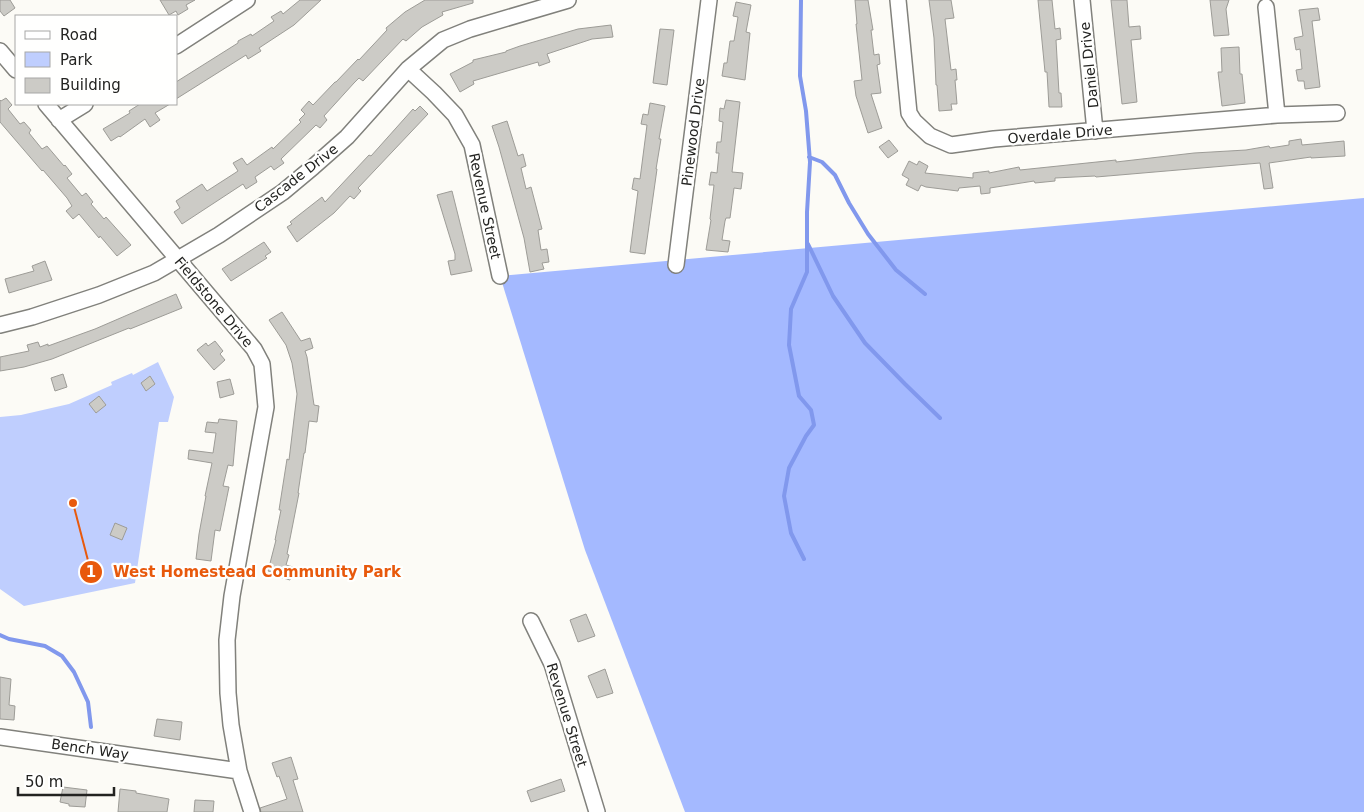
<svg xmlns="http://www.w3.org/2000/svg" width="1364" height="812" font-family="'DejaVu Sans',sans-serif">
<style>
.green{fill:#bfcefe}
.forest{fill:#a4b9ff}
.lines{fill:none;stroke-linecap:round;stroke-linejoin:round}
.stream{stroke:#8198ed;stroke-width:4}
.building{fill:#cccbc6;stroke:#9d9c97}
.minor-casing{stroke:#81817c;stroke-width:18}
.minor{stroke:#fff;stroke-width:15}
.labels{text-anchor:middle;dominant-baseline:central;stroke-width:4.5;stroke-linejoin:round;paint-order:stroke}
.street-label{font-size:14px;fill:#232321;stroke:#fffffe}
.leader{fill:none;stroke:#e8590c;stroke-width:2}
.callout-dot{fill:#e8590c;stroke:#fffffe;stroke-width:2}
.mark-label{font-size:15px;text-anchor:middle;font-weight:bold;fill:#fff}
.callout-label{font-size:15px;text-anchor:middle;font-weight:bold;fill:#e8590c;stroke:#fffffe;stroke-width:4.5;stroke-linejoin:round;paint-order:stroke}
</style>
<rect width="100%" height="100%" fill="#fcfbf6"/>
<!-- green -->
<path class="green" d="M158,362L174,397L168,422H159L135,583L24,606L0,589V417L21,415L69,404L112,385L111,382L132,373L133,375Z"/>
<!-- forest -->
<path class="forest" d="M1364,198V812H685L585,550L500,276Z"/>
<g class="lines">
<!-- stream -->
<path class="stream" d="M801,0L800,76L806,111L810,162L807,212V272L791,309L789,345L799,396L811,410L814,425L806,436L789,468L784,496L791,533L804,559
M809,157L822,162L835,175L849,203L868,234L896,270L925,294
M808,244L833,296L865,343L905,384L940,418
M0,635L9,639L45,646L62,656L74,672L88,702L91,727"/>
</g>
<!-- building -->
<path class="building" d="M0,0H10L15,8L4,16L0,11Z
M160,0H195L186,5L188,9L178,15L176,11L169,15Z
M300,0H321L294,25L259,48L261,51L248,59L246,55L176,99V82L238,43V41L251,34L252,36L274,21L271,17L281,11L283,14Z
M425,0H473V3L442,12L443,15L422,27L406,41L403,39L363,81L359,78L354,83L324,116L327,120L320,128L316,125L281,159L284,163L274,170L271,166L255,177L257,182L246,189L243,184L182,224L174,212L180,208L176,201L202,184L207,191L235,173L238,171L233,163L242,158L247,165L272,147L273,149L301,122L299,120L305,114L301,110L309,101L313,105L335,82H336L358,59L359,60L387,30L386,28L405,12Z
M855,0H868L873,30H871L874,55L879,54L880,64L877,65L881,93L871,94L882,128L868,133L856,96L854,81L862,80L856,24H857Z
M929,0H951L954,18L945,19L951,70L956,69L957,80H955L957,104H951L952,110L939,111L937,85H936L934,38Z
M1038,0H1052L1055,29L1060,28L1061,39L1056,40L1059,93H1061L1062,107H1049L1047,72H1045Z
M1111,0H1127L1129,27L1140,26L1141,39L1131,40L1137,102L1122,104Z
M1210,0H1229L1226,9L1229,35L1214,36Z
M736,2L751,5L746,32L750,33L745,80L722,76L724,63H727L730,41H734L738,17L733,16Z
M1318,8L1320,20L1312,21L1320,87L1305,89L1304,81H1298L1296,70L1302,69L1300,49L1296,50L1294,38L1303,36L1299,10Z
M611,25L613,37L592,39L547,54L550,62L539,66L538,62L473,81L474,84L460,92L450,74L473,62V60L506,52V51L520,46L578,29Z
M660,29L674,30L667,85L653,83Z
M1239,47L1240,74H1242L1245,103L1222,106L1218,72H1222L1221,48Z
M6,98L12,105L8,109L20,124L24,122L31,130L29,133L42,149L47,146L64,166L65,165L72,174L67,178L82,196L86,193L93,202L91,204L104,219L106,217L131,245L117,256L100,236L99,238L79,214L73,219L66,211L72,206L67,198L43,170L42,171L0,122V100L1,101Z
M726,100L740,102L732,172L743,173L741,189L734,188L730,218H726L725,221L722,240L730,241L728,252L706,250L711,220L710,219L714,185H709L711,172L717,173L719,153H716L717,142H721L723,122L719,121L720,108L724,109Z
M650,103L665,106L659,139H661L656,169H657L645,254L630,252L638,191L632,189L634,178L640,179L647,125L641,124L643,114L648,115Z
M140,104H170L155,113L160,120L150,127L145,119L120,137L119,136L111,141L103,129L130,113L129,111Z
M420,106L428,114L358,188L361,191L354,199L350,196L334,213L297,242L287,227L292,224L290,222L322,197L325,202L369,155L371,156L413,109L415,111Z
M507,121L518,156L523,154L526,166L521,168L526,189L531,187L542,229L538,230L541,250L547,249L549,262L542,263L544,269L530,272L524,238L499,147L492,126Z
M1301,139L1302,145L1344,141L1345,156L1311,158V157L1269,163L1273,188L1264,189L1260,163L1096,177L1095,176L1055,178V181L1035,183L1034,181L990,188V193L981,194L980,186L959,188L958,191L926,187L921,185L918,191L906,185L909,179L902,175L909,161L917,165L919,161L928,166L925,173L973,178V173L989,171V173L1019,167L1020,170L1116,160V162L1194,153L1246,150L1269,146L1270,148L1289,145V141Z
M889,140L898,151L888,158L879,147Z
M452,191L472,271L451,275L448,261L455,260V254L437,195Z
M264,242L271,252L265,256L267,258L231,281L222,269Z
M45,261L52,280L9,293L5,279L34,271L32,266Z
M176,294L182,308L130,329L129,328L52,359L24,367L0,371V357L29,351L27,345L38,342L40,347L48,344V346L95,329Z
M282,312L301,341L310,338L313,348L305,351L307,357L314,405L319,406L317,422L309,421L305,453H304L298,493H299L287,554L289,555L286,565L293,567L290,580L276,576L277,573L268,571L276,540H275L281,510H279L287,459L289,460L297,394L292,363L286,345L269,320Z
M215,341L223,351L220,354L225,360L214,370L197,350L206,343L208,346Z
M63,374L67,387L55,391L51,378Z
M150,376L155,384L146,391L141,383Z
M230,379L234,394L220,398L217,382Z
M99,396L106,405L96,413L89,404Z
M219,419L237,421L233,466L228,465L223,486L229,487L220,531L215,530L211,561L196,559L199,534L206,496H205L212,463L188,459L189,450L213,453L216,433L205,432L207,422L218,423Z
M115,523L127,528L122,540L110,535Z
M586,614L595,636L578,642L570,620Z
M605,669L613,693L597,698L588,676Z
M0,677L11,679L9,705L15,706L14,720L0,719Z
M157,719L182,722L180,740L154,736Z
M291,757L298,779L293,780L303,812H261L260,808L287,799L279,776L277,777L272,763Z
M561,779L565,791L531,802L527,791Z
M63,787L87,790L85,807L69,806V804L60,802Z
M120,789L136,791V793L169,799L167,812H118Z
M195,800L214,801L213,812H194Z"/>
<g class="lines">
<!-- minor casing -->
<g class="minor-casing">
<path id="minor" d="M898,0L909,113L914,121L930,136L951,145L994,139L1277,115L1337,113
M1082,0L1095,131
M1266,7L1277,115
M176,46L247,0
M0,51L16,70
M408,69L434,93L455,115L472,145L500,276
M46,104L254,349L262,364L266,407L232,596L227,640L228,693L231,725L239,771L252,812
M59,120L85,104
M676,265L709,0
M0,325L32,317L99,295L154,273L219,235L283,192L313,167L347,137L408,69L443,40L470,29L568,0
M531,621L552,664L597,812
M0,737L239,771"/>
</g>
<!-- minor -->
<use href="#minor" class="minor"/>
</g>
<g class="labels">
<!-- street labels -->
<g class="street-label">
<text transform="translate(1089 65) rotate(-96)">Daniel Drive</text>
<text transform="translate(693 132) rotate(-83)">Pinewood Drive</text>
<text transform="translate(1060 134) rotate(-5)">Overdale Drive</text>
<text transform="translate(296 178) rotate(-38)">Cascade Drive</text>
<text transform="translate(485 206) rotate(78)">Revenue Street</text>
<text transform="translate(214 302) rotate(50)">Fieldstone Drive</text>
<text transform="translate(567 715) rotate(73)">Revenue Street</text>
<text transform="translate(90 749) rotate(8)">Bench Way</text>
</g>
</g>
<!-- callouts -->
<path class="leader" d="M73 503L91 572"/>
<g class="callout-dot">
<circle cx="73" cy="503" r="5"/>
<circle cx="91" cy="572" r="12"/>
</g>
<g class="mark-label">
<text x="91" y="577">1</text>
</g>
<g class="callout-label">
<text x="257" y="577">West Homestead Community Park</text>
</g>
<!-- legend -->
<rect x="15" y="15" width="162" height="90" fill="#fffffe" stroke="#a7a7a6"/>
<rect x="25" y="31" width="25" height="8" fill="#ffffff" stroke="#a7a7a6"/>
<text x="60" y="40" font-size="15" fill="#232321">Road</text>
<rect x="25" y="52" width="25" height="15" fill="#bfcefe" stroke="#a7a7a6"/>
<text x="60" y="65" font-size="15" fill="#232321">Park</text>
<rect x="25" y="78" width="25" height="15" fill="#cccbc6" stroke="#a7a7a6"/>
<text x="60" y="90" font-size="15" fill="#232321">Building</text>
<!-- scale -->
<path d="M18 787v8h96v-8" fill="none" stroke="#232321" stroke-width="2.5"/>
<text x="25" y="787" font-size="15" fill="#232321" stroke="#fffffe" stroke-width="4" paint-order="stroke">50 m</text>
</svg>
